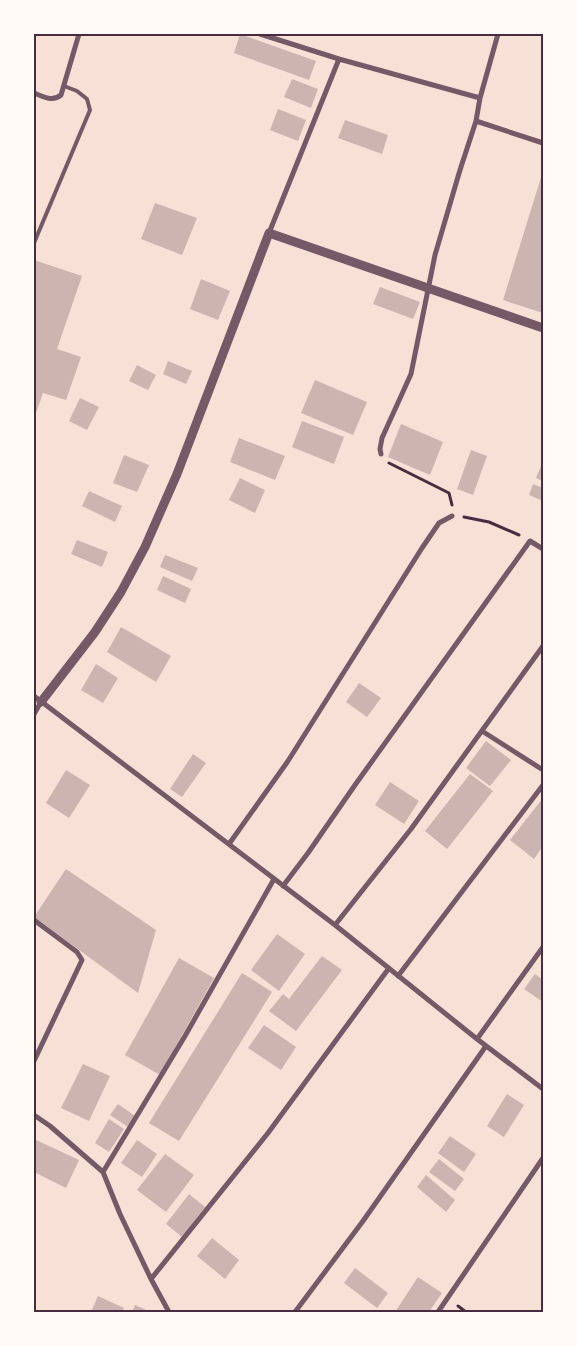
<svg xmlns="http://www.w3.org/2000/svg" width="577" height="1346" font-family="'Zilla Slab',serif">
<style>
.building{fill:#ccb4b1}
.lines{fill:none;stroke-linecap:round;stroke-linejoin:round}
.path{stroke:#4a2c40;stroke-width:3}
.service{stroke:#755966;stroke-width:4}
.minor{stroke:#755966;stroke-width:5}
.tertiary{stroke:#755966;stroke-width:9}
.neatline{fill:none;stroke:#4a2c40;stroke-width:2}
</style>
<rect width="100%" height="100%" fill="#f7e1d7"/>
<!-- building -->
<path class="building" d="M240,34L316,61L309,80L234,53Z
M292,79L318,89L311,108L284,97Z
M278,109L306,120L298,141L270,130Z
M345,120L388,135L382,154L338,138Z
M543,171V313L503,300Z
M155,203L197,218L182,255L141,239Z
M34,260L82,276L57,349L81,357L66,400L43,393L34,419Z
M201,279L230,291L218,320L190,309Z
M380,287L420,302L413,319L373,304Z
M168,361L192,371L186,384L163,374Z
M137,365L156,375L148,390L129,381Z
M315,380L367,402L353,435L301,413Z
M80,398L99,407L87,430L69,421Z
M302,421L344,437L334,464L292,447Z
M401,424L443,442L430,475L388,457Z
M239,438L285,456L275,480L230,462Z
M471,450L487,456L473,495L457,489Z
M124,455L149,465L137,492L113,483Z
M541,466H543V481L536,478Z
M240,478L265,490L255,513L229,500Z
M533,484L543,488V501L529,495Z
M89,491L122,506L115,522L82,506Z
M77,540L108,552L102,567L71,554Z
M165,555L198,568L192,581L160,567Z
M163,576L191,589L185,603L157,590Z
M121,627L171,656L156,682L107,652Z
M96,664L118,678L103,703L81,690Z
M359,683L381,698L367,717L346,702Z
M486,741L511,760L490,786L466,768Z
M193,754L206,763L182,797L170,789Z
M66,770L90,785L69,818L46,803Z
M470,774L493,791L447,849L425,831Z
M390,782L419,801L404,824L375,805Z
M543,798V846L534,859L510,840Z
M66,869L156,930L138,993L34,917Z
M277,934L305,954L279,991L251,970Z
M322,956L342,970L296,1031L269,1011L283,994L289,999Z
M179,958L214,978L160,1075L125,1055Z
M242,973L272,992L179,1141L149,1123Z
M535,974L543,980V1002L524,989Z
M264,1025L296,1047L281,1070L248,1048Z
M83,1064L110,1076L89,1121L61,1108Z
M507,1094L524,1105L504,1137L487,1126Z
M118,1104L135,1116L128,1127L110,1115Z
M109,1119L124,1129L109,1152L95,1143Z
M450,1136L476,1154L464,1172L438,1153Z
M34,1139L79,1160L66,1188L34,1172Z
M137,1140L157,1154L142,1177L121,1163Z
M165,1154L194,1175L166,1212L137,1190Z
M439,1159L464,1179L455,1191L429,1172Z
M426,1175L455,1200L446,1212L417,1187Z
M189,1194L205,1207L182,1237L166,1224Z
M212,1238L239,1260L225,1279L197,1256Z
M355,1268L388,1293L377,1308L344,1283Z
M418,1277L442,1293L429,1312H395Z
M98,1296L124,1308L122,1312H91Z
M135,1305L151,1312H132Z"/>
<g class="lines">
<!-- path -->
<path class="path" d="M389,463L449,493L452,505
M464,517L489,522L519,535
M458,1306L466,1312"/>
<!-- service -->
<path class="service" d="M34,243L90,110L87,99L77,91L64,86"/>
<!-- minor -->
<path class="minor" d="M260,34L339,59L480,98
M34,93C43,97 53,102 61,95L79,34
M476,121L543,143
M269,233L339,59
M381,454L380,449L382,438L411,374L435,255L460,170L476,121L480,98L498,34
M34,696L335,925L477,1039L543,1089
M34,714L41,702
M482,731L543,770
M229,844L288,761L422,548L439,523L452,516
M283,886L308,853L355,785L530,541L543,549
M34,920L77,952L82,960L34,1061
M335,925L411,829L543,646
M398,976L543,785
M477,1039L543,947
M34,1115L50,1126L103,1172L120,1214L151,1279L169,1312
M103,1172L185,1036L274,879
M151,1279L268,1133L389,968
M295,1312L363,1221L486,1046
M438,1312L543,1158"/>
<!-- tertiary -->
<path class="tertiary" d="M41,702L95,632L121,592L145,547L177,474L269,233L543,328"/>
</g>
<!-- border -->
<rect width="577" height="1346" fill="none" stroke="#fffaf5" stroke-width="70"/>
<rect x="35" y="35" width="507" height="1276" class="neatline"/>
</svg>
